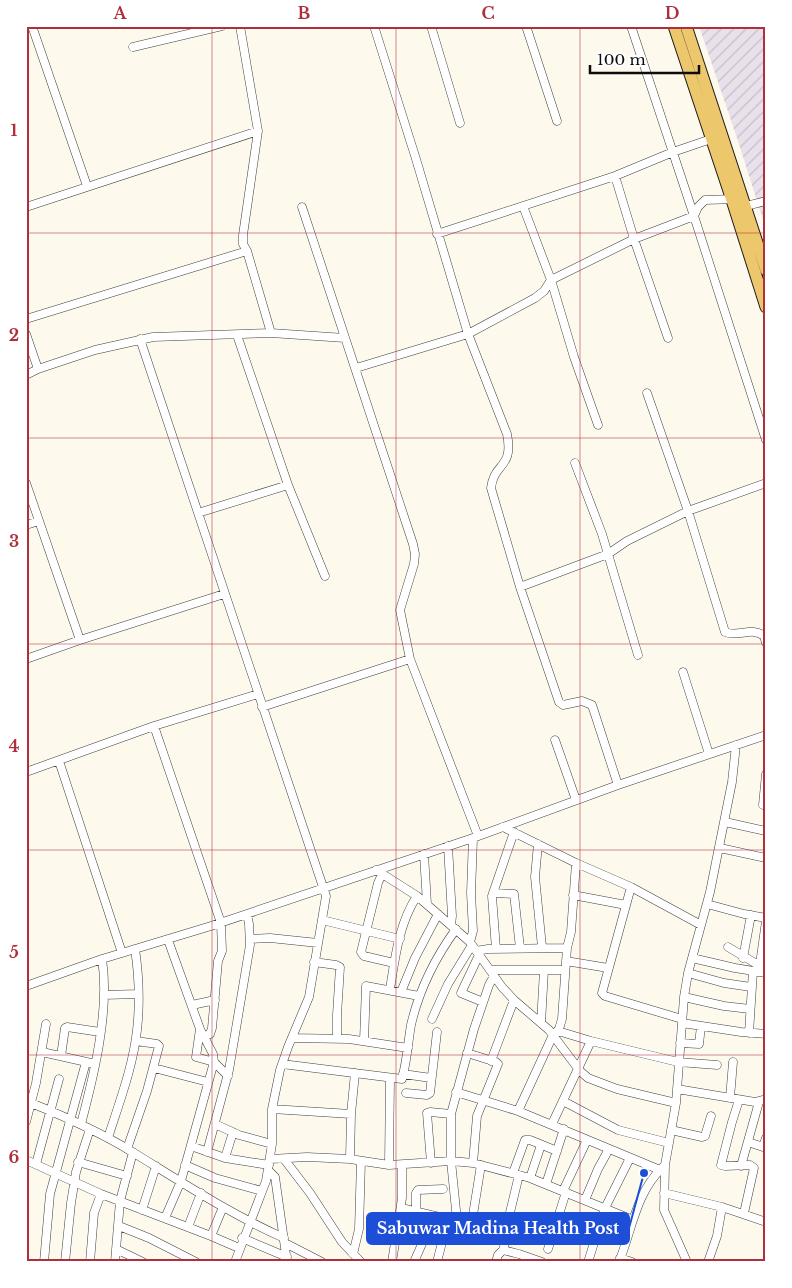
<svg xmlns="http://www.w3.org/2000/svg" width="792" height="1288" font-family="'Libre Baskerville',serif">
<style>
.industrial{fill:url(#industrial-furrows)}
.lines{fill:none;stroke-linecap:round;stroke-linejoin:round}
.street-casing{stroke:#3f3f3f;stroke-width:9}
.primary-casing{stroke:#1d1d1d;stroke-width:13}
.street{stroke:#fff;stroke-width:8}
.primary{stroke:#edc76c;stroke-width:11}
.grid{fill:none;stroke:#b02f3d;stroke-width:1;stroke-opacity:0.55}
.leader{fill:none;stroke:#1d4ed8;stroke-width:2}
.callout-dot{fill:#1d4ed8;stroke:#fff;stroke-width:2}
.callout{fill:#1d4ed8;stroke:#1d4ed8;stroke-width:2}
.callout-label{font-size:16px;text-anchor:middle;font-weight:bold;fill:#fff}
.neatline{fill:none;stroke:#b02f3d;stroke-width:2}
.grid-label{font-size:16px;text-anchor:middle;font-weight:bold;fill:#b02f3d}
</style>
<defs>
<pattern id="industrial-furrows" width="10" height="10" patternUnits="userSpaceOnUse" patternTransform="scale(1.25)"><rect width="10" height="10" fill="#e8e0ea"/><path d="M-1 1l2-2M0 10L10 0M9 11l2-2" fill="none" stroke="#c6bfc8"/></pattern>
</defs>
<rect width="100%" height="100%" fill="#fdf9ec"/>
<!-- industrial -->
<path class="industrial" d="M699,26H766V229L738,141Z"/>
<g class="lines">
<!-- street casing -->
<g class="street-casing">
<path id="street" d="M32,26L87,186
M240,26L258,131L243,235V244L247,251L271,333
M374,26L416,159L468,334L507,434C514,469 494,462 491,488L520,587L559,702L563,705L582,701L592,705L618,785
M431,26L460,123
M526,26L557,121
M631,26L694,216L766,440
M133,47L222,26
M615,176L634,239L668,338
M523,206L551,280L574,357L598,425
M746,206L766,201
M26,207L258,131
M302,207L413,544L415,554L414,564L400,610L410,659L478,836
M437,234L615,176L673,152L711,139
M26,319L247,251
M26,334L38,369
M237,335L288,485L325,576
M140,339L326,896L309,997L288,1047L280,1070L272,1109V1144L266,1181L235,1262
M356,368L468,334L535,298L544,291L551,280L634,239L694,216L698,207L705,200L736,199
M26,375L38,369L95,350L153,337L271,333L345,338
M647,393L688,511L725,632C738,638 752,626 764,636L766,643
M575,463L602,534L638,655
M26,483L80,640
M198,513L288,485
M26,525L39,521
M520,587L608,554L627,541L688,511L766,483
M26,659L80,640L224,594
M683,672L709,754
M262,707L410,659
M154,726L221,923L222,951L218,961L212,1028L210,1034L203,1037
M555,740L576,800
M59,761L122,953
M26,772L154,726L258,694
M763,805L766,774
M725,822L766,831
M503,827L576,863L631,887L701,925
M538,844L535,877L542,947
M448,846L452,916L451,925
M720,848L766,858
M424,854L427,904
M376,870L417,896L470,942L502,987L514,1000L549,1030L580,1071L588,1078L617,1089L676,1103
M382,874L378,883L361,952L364,956L394,963
M631,887L602,993L605,996L682,1019
M493,893L514,894L520,948
M573,895L626,905
M707,904L744,914L766,918
M322,920L400,939
M250,939L270,938L318,943
M470,942L473,931L471,893L473,838
M728,947L760,966
M496,949L492,896L514,832
M476,951L488,949L567,948
M479,955L461,993L483,1002
M692,958L735,968L766,973
M743,958L751,915
M566,961L608,968
M314,962L336,965L340,967L337,1015V1039
M490,970H565
M759,971L766,921
M688,973L724,983L751,987
M26,986L102,959L211,926L473,838L618,785L766,735
M390,989C395,958 399,923 417,896
M401,992L415,958L438,914
M104,995L138,994
M684,997L724,1006L750,1009
M192,1005L215,1000
M432,1019L448,984L472,945
M541,1023L544,970
M682,1023L741,1032L766,1034
M200,1029L196,1057L214,1062L228,1076
M558,1031L591,1041L678,1062L717,1065
M749,1033L753,971
M292,1038L349,1039L408,1048
M364,1041L366,986L419,996
M680,1043L699,1044L701,1026
M42,1052L91,1063
M467,1053L496,1062L498,1064L477,1116L473,1163
M61,1056L65,1028L67,1027L100,1032
M491,1061L514,1000
M282,1064L402,1079C407,1061 408,1042 411,1025C419,990 435,958 456,929
M154,1068L208,1082
M403,1074L431,1078
M677,1089L755,1102L766,1099
M456,1092L518,1111L660,1170
M406,1093L427,1095L430,1093L437,1032
M730,1098L733,1062
M739,1100L732,1122L721,1165L725,1166L750,1165L754,1168L744,1213
M563,1101L618,1130L669,1143
M31,1103C66,1117 102,1133 134,1153C183,1183 232,1215 284,1238
M272,1109L351,1114
M518,1111L553,1035L559,1029L562,1019L567,948L571,932L576,863
M26,1122L36,1083L46,1024
M81,1124C94,1075 110,1010 102,959
M215,1124L239,1135L272,1144
M552,1124L591,1041
M671,1130L702,1137L705,1136L711,1116
M108,1138C119,1103 133,1067 137,1030C140,1004 139,976 135,949
M748,1142L763,1147L766,1138
M191,1146L225,1158L269,1165
M127,1149L147,1091L159,1046L157,1044L136,1041
M207,1152L229,1070L250,945L249,924L247,914
M225,1158L233,1132
M270,1159L307,1157L350,1159L389,1165L451,1161L473,1163L530,1178L633,1220
M284,1159L310,1193L342,1242L361,1262
M350,1159L351,1114L355,1073
M26,1160L101,1194L211,1236L239,1248
M78,1162L127,1176
M431,1163L427,1113L430,1112L451,1114
M36,1164L59,1079
M185,1165L215,1178L262,1191
M389,1165L390,1078
M741,1166L759,1102
M268,1170L275,1177L287,1262
M513,1173L525,1140H530L557,1151
M530,1178L541,1145
M546,1184L564,1129
M563,1191L587,1140
M664,1193L722,1207L766,1222
M585,1200L598,1169L609,1149
M401,1208L448,1219L472,1221L506,1229
M142,1210L156,1166
M416,1212V1193L418,1190L443,1189
M165,1218L181,1181L214,1062L213,1054L200,1029L168,940
M457,1220L451,1161V1114L474,1029L489,985L494,976
M472,1221L481,1165
M119,1226L149,1238L196,1262
M188,1227L201,1193
M211,1236L223,1207
M242,1238L287,1257
M285,1243L322,1262
M116,1249L143,1262
M548,1249L566,1192
M503,1250L508,1233L506,1229L519,1175
M353,1254L359,1229L361,1161
M620,1258L632,1262
M44,1262L50,1194L86,1062
M65,1262L71,1203L76,1172L90,1129
M90,1262L94,1213L101,1194
M115,1262L120,1201L133,1152
M392,1262L402,1198V1165
M414,1262L425,1237L428,1236L442,1241
M437,1262L448,1219
M496,1262L498,1255L503,1250L519,1254L542,1262
M588,1262L605,1208L630,1158
M619,1262C632,1230 636,1192 663,1167
M687,1262L664,1210L665,1165L676,1103L684,997L688,973L710,892L732,782L736,745
M708,1262L717,1236L722,1207"/>
</g>
<!-- primary casing -->
<g class="primary-casing">
<path id="primary" d="M674,26L732,200L766,307
M686,26L766,270"/>
</g>
<!-- street -->
<use href="#street" class="street"/>
<!-- primary -->
<use href="#primary" class="primary"/>
</g>
<!-- grid -->
<path class="grid" d="M212,26V1262M396,26V1262M580,26V1262M26,233H766M26,438H766M26,644H766M26,850H766M26,1055H766"/>
<!-- callouts -->
<path class="leader" d="M644 1173L629 1228"/>
<circle class="callout-dot" cx="644" cy="1173" r="5"/>
<rect class="callout" x="367" y="1213" width="262" height="31" rx="5"/>
<g class="callout-label">
<text x="498" y="1234">Sabuwar Madina Health Post</text>
</g>
<!-- border -->
<rect width="792" height="1288" fill="none" stroke="#ffffff" stroke-width="55"/>
<!-- scale -->
<path d="M590 65v8h109v-8" fill="none" stroke="#0c0c0c" stroke-width="2.5"/>
<text x="597" y="65" font-size="15" fill="#0c0c0c" stroke="#ffffff" stroke-width="4" paint-order="stroke">100 m</text>
<rect x="28" y="28" width="736" height="1232" class="neatline"/>
<g class="grid-label">
<text x="120" y="19">A</text>
<text x="304" y="19">B</text>
<text x="488" y="19">C</text>
<text x="672" y="19">D</text>
<text x="14" y="136">1</text>
<text x="14" y="341">2</text>
<text x="14" y="547">3</text>
<text x="14" y="752">4</text>
<text x="14" y="958">5</text>
<text x="14" y="1163">6</text>
</g>
</svg>
